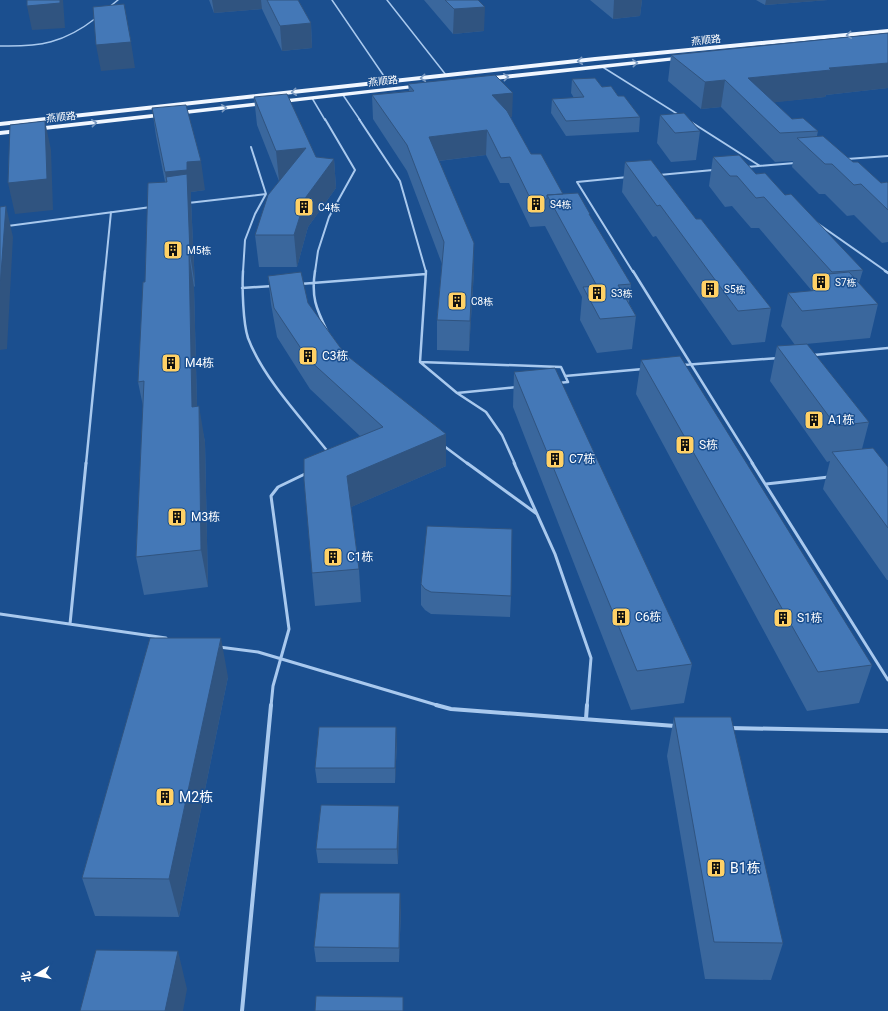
<svg xmlns="http://www.w3.org/2000/svg" width="888" height="1011" font-family="Roboto,'Noto Sans SC',sans-serif">
<style>
.lines{fill:none;stroke-linecap:round;stroke-linejoin:round}
.lane-far4{stroke:#a9c9ee;stroke-width:1.5}
.lane-far3{stroke:#a9c9ee;stroke-width:2}
.lane-far2{stroke:#a9c9ee;stroke-width:2.5}
.lane-far1{stroke:#a9c9ee;stroke-width:3}
.lane{stroke:#a9c9ee;stroke-width:4}
.primary{fill:#f0f6ff;fill-rule:evenodd}
.wall{fill:#3a679d}
.shaded-wall{fill:#305480}
.building{fill:#4478b7;stroke:#305480}
.oneway{stroke:#7b9ac1}
.labels{text-anchor:middle;dominant-baseline:central;stroke-width:3;stroke-linejoin:round;paint-order:stroke}
.far-street-label{font-size:10px;fill:#fff;stroke:#1b4f8f}
.far-poi-label{font-size:10px;fill:#fff;stroke:#1b4f8f;text-anchor:start}
.poi-label{font-size:12px;fill:#fff;stroke:#1b4f8f;text-anchor:start}
.near-poi-label{font-size:14px;fill:#fff;stroke:#1b4f8f;text-anchor:start}
</style>
<rect width="100%" height="100%" fill="#1b4f8f"/>
<g class="lines">
<!-- lane-far4 -->
<path class="lane-far4" d="M332,0L388,82
M387,0L446,75
M108,8L118,0
M0,46C40,47 64,43 96,18
M601,66L679,115
M343,95L360,120
M312,98L325,120"/>
<!-- lane-far3 -->
<path class="lane-far3" d="M359,119L400,181L426,272
M691,122L760,166
M847,159L888,156
M747,167L795,163
M659,175L713,170
M628,177L577,182L633,272
M188,203L266,194
M817,223L887,272
M0,227L151,207
M105,272L111,212
M243,272L245,240L255,214L266,194L251,147
M315,272L318,251L329,217L355,170L325,119"/>
<!-- lane-far2 -->
<path class="lane-far2" d="M243,271C242,287 243,323 248,338C263,378 302,419 329,453
M315,271C311,297 316,308 327,331
M426,271L420,362L457,393L486,412L502,435L515,464
M633,271L753,464
M885,271L888,273
M300,284L426,274
M242,288L273,286
M814,355L888,348
M420,362L561,367L568,382L558,383
M683,365L779,358
M565,376L643,369
M457,393L517,387
M444,446L468,464
M86,464L105,271"/>
<!-- lane-far1 -->
<path class="lane-far1" d="M467,463L537,514
M514,463L555,554L591,658L587,706
M752,463L888,680
M766,484L829,477
M0,614L166,638
M70,624L86,463
M219,647L258,652L440,706
M271,706L273,686L289,629L271,496L278,487L307,473"/>
<!-- lane -->
<path class="lane" d="M436,705L451,709L675,726
M586,719L587,705
M730,728L888,731
M242,1011L271,705"/>
<!-- primary -->
<path class="primary" d="M888,29V33L595,61L0,126V122L595,57Z
M684,56L686,57V59L485,81L482,79L485,77Z
M421,84L423,85V87L0,135V131Z"/>
</g>
<!-- wall -->
<path class="wall" d="M209,0H298L311,23L312,48L282,51L262,9L214,13Z
M424,0H478L484,31L453,34Z
M590,0H642L640,16L613,19Z
M756,0H828L765,5Z
M888,33V88L826,95L825,97L774,102L792,119L818,131L817,136L881,183H888V242L882,243L854,215L847,216L825,194H819L792,167L793,161L775,162L721,107L701,109L668,81L671,55Z
M572,79L602,87L618,96L640,117L639,132L566,136L551,113L552,99L574,98L571,93Z
M408,84L512,117H510L531,154L563,194L590,214V217L631,284L629,303L636,316L632,349L597,353L580,320L582,297L545,226L530,227L509,183H500L486,155L439,161L474,271L469,351L437,350V320L442,264L407,171L373,119L372,95L409,91Z
M254,97L316,157L334,159L336,188L308,227L297,267H259L255,235L280,181H279L257,125Z
M152,108L205,190L191,192V200L195,286L194,287L197,406L205,442L208,587L144,595L136,557L143,406L138,382L145,282L165,182L156,136Z
M660,115L700,131L696,160L671,162L657,143Z
M713,157L756,174L785,195L863,270L859,283L878,304L870,338L795,345L781,326L788,293L812,291L759,228H751L732,206L725,207L709,186Z
M625,162L696,219L771,308L765,342L732,345L656,236L653,237L622,192Z
M268,276L308,303L345,354L446,466L351,507L359,569L361,602L315,606L312,573L360,436L310,389L277,337L271,304Z
M777,346L869,422L862,449L888,467V580H887L823,489L830,461L827,462L770,381Z
M641,360L872,665L859,703L807,711L636,394Z
M514,372L692,664L684,703L631,710L513,407Z
M421,584L511,596L510,617L431,614L425,610L421,605Z
M228,677L179,917L95,916L82,878Z
M674,717L783,943L771,980L705,979L667,756Z
M397,742L395,783H317L315,768Z
M399,806V820L398,864L318,863L316,849Z
M401,908L399,962H316L314,947Z"/>
<!-- shaded-wall -->
<path class="shaded-wall" d="M60,0H63L65,28L32,30L27,6Z
M212,0H261L262,9L214,13Z
M614,0H642L640,16L613,19Z
M766,0H828L765,5Z
M485,7L484,31L453,34L454,9Z
M311,23L312,48L282,51L280,26Z
M131,42L135,68L101,71L96,45Z
M888,63V88L826,95L825,97L751,105L748,78L829,68Z
M725,80L721,107L701,109L705,82Z
M513,93L512,117L492,119V95Z
M45,121L51,150L53,210L15,214L8,183Z
M487,130L486,155L429,162V137Z
M306,148L308,178L279,181L276,151Z
M334,159L336,188L308,227L297,267L294,235L306,197Z
M201,161L205,190L191,192V200L195,286L190,254L170,202L165,172L187,162Z
M6,206L13,237L7,349L0,350V287Z
M474,243V271L469,351L470,321Z
M189,254L194,287L198,443L192,407Z
M199,406L205,442L208,587L201,550Z
M446,434V466L349,508L347,476Z
M221,638L228,677L179,917L169,879Z
M396,727L397,742L395,783V768Z
M399,806V820L398,864L397,849Z
M400,893L401,908L399,962V948Z
M178,951L187,989L183,1011H165Z"/>
<!-- building -->
<path class="building" d="M27,0H60V3L27,6Z
M267,0H298L311,23L280,26Z
M445,0H478L485,7L454,9Z
M124,4L131,42L96,45L93,7Z
M888,33V63L829,68L831,70L748,78L792,119L803,118L818,131L780,133L725,80L705,82L671,55Z
M495,75L513,93L492,95L507,111L531,154H541L563,194L547,195V199L531,200L510,157L501,158L487,130L429,137L474,243L470,321L437,320L444,242L407,145L372,95L414,91L408,84Z
M595,78L602,87L611,86L618,96H624L640,117L566,121L552,99L584,97L572,79Z
M287,94L316,157L334,159L306,197L294,235H255L268,195L306,148L276,151L254,97Z
M186,105L201,161L187,162V170L165,172L152,108Z
M684,113L700,131L675,133L660,115Z
M45,121L47,179L8,183L10,125Z
M823,136L853,162H858L881,183L887,182L888,183V210L861,184L854,185L832,164H825L797,138Z
M739,155L756,174L765,173L785,195L791,194L863,270L832,272L764,197L756,198L737,176H730L713,157Z
M651,160L696,219H701L771,308L738,311L660,205L657,206L625,162Z
M187,174L190,254H189L192,407L199,406L201,550L136,557L144,381L138,382L143,282H145L148,183L167,182L166,177Z
M578,193L590,214H589L631,284L618,285L636,316L600,319L583,287L597,286L547,195Z
M6,206L0,287V207Z
M301,272L308,303L345,354L446,434L347,476L359,569L312,573L304,480V459L383,427L308,359L274,308L268,276Z
M849,272L878,304L802,311L788,293L830,289L818,275Z
M807,344L869,422L836,426L777,346Z
M680,356L872,665L818,672L641,360Z
M555,368L692,664L637,671L514,372Z
M873,448L888,467V528L832,452Z
M427,526L512,529L511,596L431,592L425,589L421,584Z
M150,638H221L169,879L82,878Z
M674,717H731L783,943L714,942Z
M319,727H396L395,768H315Z
M321,805L399,806L397,849H316Z
M320,893H400L399,948L314,947Z
M96,950L178,951L165,1011H80Z
M316,996L403,997V1011H315Z"/>
<!-- one-way arrows -->
<defs><path id="oneway-chevron" d="M-2-3.5L2.5 0L-2 3.5" fill="none" stroke-width="1.6" stroke-linecap="round" stroke-linejoin="round"/></defs>
<g class="oneway">
<use href="#oneway-chevron" transform="translate(849 35) rotate(174)"/>
<use href="#oneway-chevron" transform="translate(580 61) rotate(174)"/>
<use href="#oneway-chevron" transform="translate(635 63) rotate(-5)"/>
<use href="#oneway-chevron" transform="translate(506 77) rotate(-6)"/>
<use href="#oneway-chevron" transform="translate(423 78) rotate(174)"/>
<use href="#oneway-chevron" transform="translate(294 92) rotate(174)"/>
<use href="#oneway-chevron" transform="translate(224 108) rotate(-6)"/>
<use href="#oneway-chevron" transform="translate(94 123) rotate(-6)"/>
</g>
<!-- icons -->
<defs>
<g id="building-square" transform="scale(1)"><rect x="-9" y="-9" width="18" height="18" rx="4" fill="#ffd166" stroke="#1b4f8f"/><path d="M-4-6H4V6H1V3H-1V6H-4ZM-2.5-4.3h1.7v1.8h-1.7ZM.8-4.3h1.7v1.8H.8ZM-2.5-1h1.7V.8h-1.7ZM.8-1h1.7V.8H.8Z" fill="#111"/></g>
</defs>
<g fill-rule="evenodd">
<use href="#building-square" x="536" y="204"/>
<use href="#building-square" x="304" y="207"/>
<use href="#building-square" x="173" y="250"/>
<use href="#building-square" x="821" y="282"/>
<use href="#building-square" x="710" y="289"/>
<use href="#building-square" x="597" y="293"/>
<use href="#building-square" x="457" y="301"/>
<use href="#building-square" x="308" y="356"/>
<use href="#building-square" x="171" y="363"/>
<use href="#building-square" x="814" y="420"/>
<use href="#building-square" x="685" y="445"/>
<use href="#building-square" x="555" y="459"/>
<use href="#building-square" x="177" y="517"/>
<use href="#building-square" x="333" y="557"/>
<use href="#building-square" x="621" y="617"/>
<use href="#building-square" x="783" y="618"/>
<use href="#building-square" x="165" y="797"/>
<use href="#building-square" x="716" y="868"/>
</g>
<g class="labels">
<!-- far-street labels -->
<g class="far-street-label">
<text transform="translate(706 40) rotate(-6)">燕顺路</text>
<text transform="translate(383 81) rotate(-6)">燕顺路</text>
<text transform="translate(61 117) rotate(-6)">燕顺路</text>
</g>
<!-- far-poi labels -->
<g class="far-poi-label">
<text x="550" y="204">S4栋</text>
<text x="318" y="207">C4栋</text>
<text x="187" y="250">M5栋</text>
<text x="835" y="282">S7栋</text>
<text x="724" y="289">S5栋</text>
<text x="611" y="293">S3栋</text>
<text x="471" y="301">C8栋</text>
</g>
<!-- poi labels -->
<g class="poi-label">
<text x="322" y="356">C3栋</text>
<text x="185" y="363">M4栋</text>
<text x="828" y="420">A1栋</text>
<text x="699" y="445">S栋</text>
<text x="569" y="459">C7栋</text>
<text x="191" y="517">M3栋</text>
<text x="347" y="557">C1栋</text>
<text x="635" y="617">C6栋</text>
<text x="797" y="618">S1栋</text>
</g>
<!-- near-poi labels -->
<g class="near-poi-label">
<text x="179" y="797">M2栋</text>
<text x="730" y="868">B1栋</text>
</g>
</g>
<!-- north arrow -->
<g transform="translate(36 975) rotate(260)" stroke="#1b4f8f" stroke-width="3" paint-order="stroke">
<path d="M0-3L7 15L0 10L-7 15Z" fill="#ffffff"/>
<text y="-6" font-size="11" font-weight="bold" text-anchor="middle" fill="#ffffff">北</text>
</g>
</svg>
